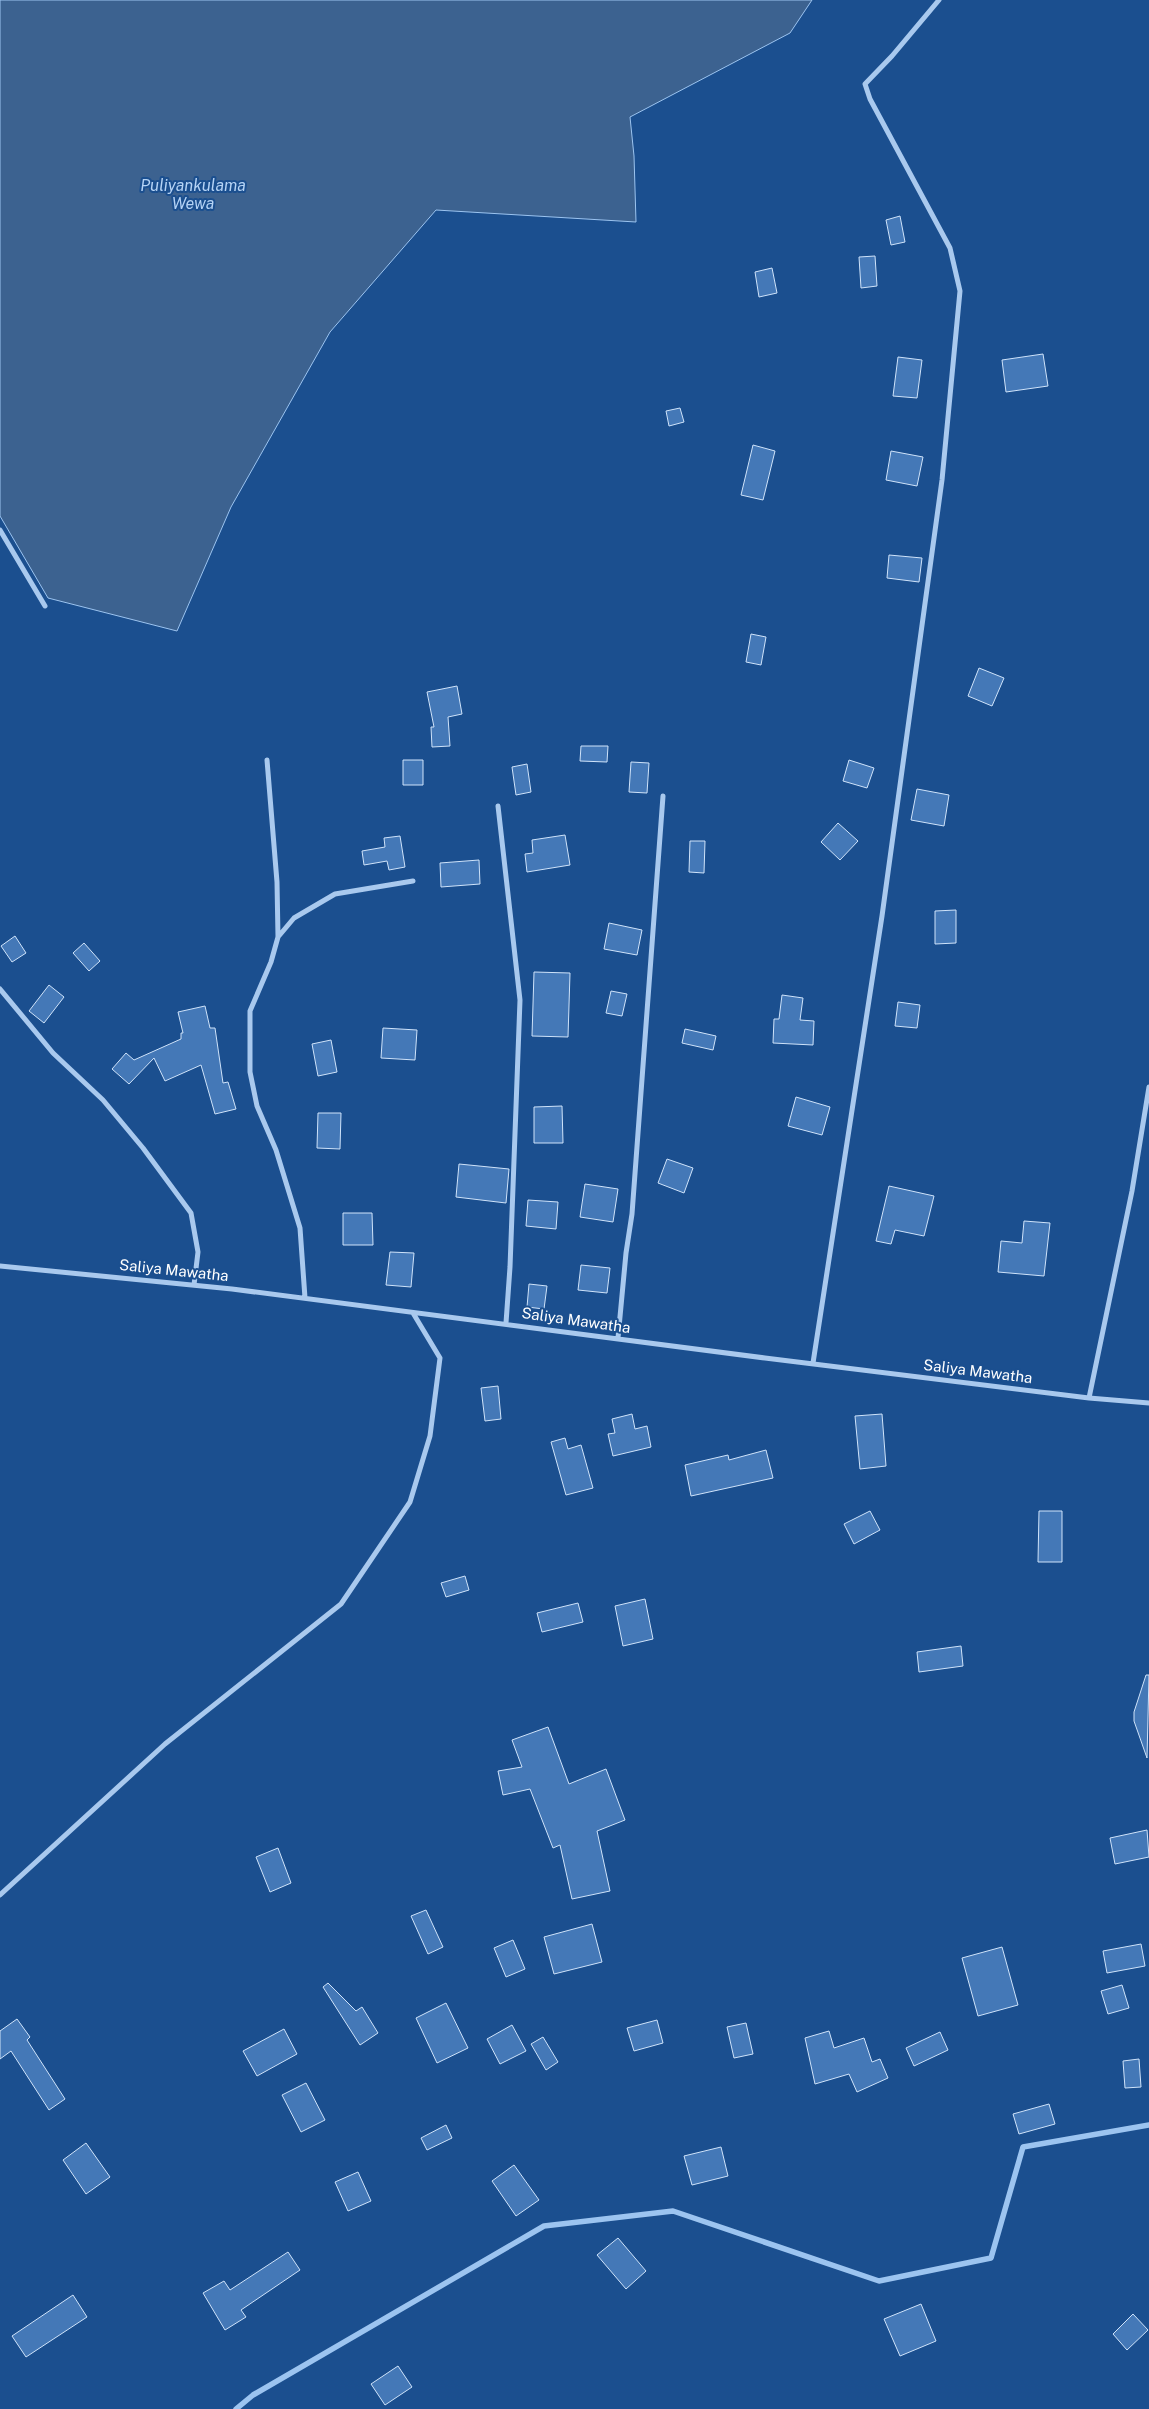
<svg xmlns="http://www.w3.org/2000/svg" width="1149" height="2409" font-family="'Public Sans',sans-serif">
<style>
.water{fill:#3c6290;stroke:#9cc4f0}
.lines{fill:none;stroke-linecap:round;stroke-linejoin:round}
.stream{stroke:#9cc4f0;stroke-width:5.5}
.building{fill:#4478b7;stroke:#cfe3fa}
.street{stroke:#a9c9ee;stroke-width:5}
.labels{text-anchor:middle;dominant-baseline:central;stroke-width:4;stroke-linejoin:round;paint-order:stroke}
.street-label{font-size:15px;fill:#fff;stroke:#1b4f8f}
.water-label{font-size:16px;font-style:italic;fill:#b5d3f5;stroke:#1b4f8f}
</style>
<rect width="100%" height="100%" fill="#1b4f8f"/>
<!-- water -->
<path class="water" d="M0,0H812L790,33L630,117L634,156L636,222L436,210L330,332L231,507L177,631L48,598L0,516Z"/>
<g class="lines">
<!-- stream -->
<path class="stream" d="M236,2409L253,2395L544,2226L673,2211L879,2281L991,2258L1023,2147L1149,2125"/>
</g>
<!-- building -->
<path class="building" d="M900,216L905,242L891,245L886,220Z
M875,256L877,286L861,288L859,257Z
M772,268L777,293L759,297L755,272Z
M1043,354L1048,386L1006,392L1002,360Z
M898,357L922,360L917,398L893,396Z
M680,408L684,422L669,426L666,411Z
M753,445L775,451L763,500L741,495Z
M891,451L923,457L917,486L886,480Z
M889,555L922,558L919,582L887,578Z
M751,634L766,637L761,665L746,662Z
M979,668L1004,678L992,706L968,696Z
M457,686L462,714L448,717L450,746L432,747L431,727H434L427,692Z
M581,746H608L607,762L580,761Z
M403,760H423V785H403Z
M849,760L874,768L867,788L843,781Z
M631,762L649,763L647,793L629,792Z
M527,764L531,792L516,795L512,767Z
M917,789L949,795L944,826L911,820Z
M838,823L858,841L840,860L821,842Z
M565,835L570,865L527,872L525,854L533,853L532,840Z
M400,836L405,867L389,870L387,861L364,865L362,851L385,847L384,838Z
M690,841H705L704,873L689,872Z
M479,860L480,884L441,887L440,863Z
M956,910V943L935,944V911Z
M609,923L642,930L637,955L604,949Z
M15,936L26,953L12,962L1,946Z
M84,943L100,961L89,971L73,953Z
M534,972L570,973L568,1037L532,1036Z
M49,985L64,997L44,1023L29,1011Z
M611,991L627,994L622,1016L606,1013Z
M782,995L803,998L800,1020L814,1021L813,1045L773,1043L774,1019H779Z
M898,1002L920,1005L917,1028L895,1026Z
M205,1006L210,1028H215L223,1083L228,1082L236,1109L215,1114L201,1065L165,1081L154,1058L129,1084L112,1069L126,1053L134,1060L181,1039V1033H183L178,1012Z
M383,1028L417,1030L415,1060L381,1058Z
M685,1029L716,1036L713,1050L682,1043Z
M331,1040L337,1072L318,1076L312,1044Z
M796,1097L830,1107L822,1135L788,1126Z
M562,1106L563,1143H534V1107Z
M318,1113H341L340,1149L317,1148Z
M667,1159L693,1168L684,1193L658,1183Z
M459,1164L509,1169L506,1203L456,1197Z
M585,1184L618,1189L613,1222L580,1217Z
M889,1186L934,1196L924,1236L895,1230L891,1244L876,1241Z
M528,1200L558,1202L556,1229L526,1226Z
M343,1213H372L373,1245H343Z
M1024,1221L1050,1223L1044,1276L998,1272L1001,1241L1022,1243Z
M390,1252L414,1253L411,1287L386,1285Z
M581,1265L610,1268L607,1293L578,1290Z
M529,1284L547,1286L544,1309L527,1307Z
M498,1386L501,1419L485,1421L481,1388Z
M632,1414L635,1429L647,1426L651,1447L613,1456L608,1434L615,1433L612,1419Z
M882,1414L886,1466L860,1469L855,1416Z
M565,1438L568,1449L581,1445L593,1488L566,1495L551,1442Z
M766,1450L773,1478L691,1496L685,1465L728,1455L729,1460Z
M870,1511L880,1530L854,1544L844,1524Z
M1039,1511H1062V1562H1038Z
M465,1576L469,1590L446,1597L441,1583Z
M645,1599L653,1639L623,1646L615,1606Z
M578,1603L583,1622L542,1632L537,1613Z
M961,1646L963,1666L919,1672L917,1652Z
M1146,1675H1149L1147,1758L1134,1721V1712Z
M548,1727L569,1784L606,1769L625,1820L597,1831L610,1891L572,1899L560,1845L553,1848L530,1789L503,1795L498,1771L522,1767L512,1740Z
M1147,1830L1149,1857L1115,1864L1110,1838Z
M278,1848L291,1883L270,1892L256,1857Z
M426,1910L443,1947L428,1954L411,1916Z
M592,1924L602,1962L554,1974L544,1937Z
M513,1940L525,1969L506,1977L494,1948Z
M1141,1944L1145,1966L1107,1973L1103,1951Z
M1002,1947L1018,2005L978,2016L962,1958Z
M328,1983L356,2011L362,2007L378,2033L360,2045L323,1987Z
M1122,1985L1129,2008L1108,2014L1101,1991Z
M446,2003L468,2048L437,2063L416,2018Z
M17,2019L30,2037L27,2040L65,2099L49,2110L11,2051L0,2059V2031Z
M657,2020L663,2043L634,2051L627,2028Z
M746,2023L753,2054L734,2058L727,2027Z
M512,2025L526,2051L500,2064L487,2039Z
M284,2029L297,2054L257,2076L243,2051Z
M829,2031L834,2048L864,2038L872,2062L880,2059L888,2078L857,2092L849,2074L815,2084L805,2038Z
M940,2032L948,2050L914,2066L906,2048Z
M543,2037L558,2062L546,2070L531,2044Z
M1139,2059L1141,2087L1125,2088L1123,2061Z
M306,2083L325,2120L301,2132L282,2095Z
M1049,2104L1055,2124L1019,2134L1013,2114Z
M446,2125L452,2138L427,2150L421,2138Z
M86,2143L110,2177L86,2194L63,2160Z
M721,2147L728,2176L692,2185L684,2156Z
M514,2165L539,2200L516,2216L492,2181Z
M358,2172L371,2201L348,2211L335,2182Z
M618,2238L646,2271L626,2289L597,2255Z
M288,2252L300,2270L241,2310L246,2317L225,2330L203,2293L224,2281L230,2290Z
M73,2295L87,2317L26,2357L12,2336Z
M921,2304L936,2341L900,2356L884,2319Z
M1133,2314L1148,2330L1127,2350L1113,2334Z
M398,2366L412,2387L385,2405L371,2384Z"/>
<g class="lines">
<!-- street -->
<path class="street" d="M0,530L45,606
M267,760L277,882L278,937L271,962L250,1011V1072L257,1106L276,1150L300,1228L305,1298
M498,806L520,1000L510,1267L506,1323
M278,937L294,918L335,894L413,881
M0,989L53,1053L103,1100L143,1148L191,1213L198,1252L194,1285
M0,1266L232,1289L765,1358L1089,1398L1149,1403
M618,1338L626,1253L632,1214L663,796
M813,1363L882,916L942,480L960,291L950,248L870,99L865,84L892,56L939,0
M1089,1398L1132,1191L1149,1087
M0,1895L165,1744L341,1604L410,1502L430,1436L440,1358L413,1313"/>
</g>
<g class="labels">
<!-- street labels -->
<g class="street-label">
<text transform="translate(174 1270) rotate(6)">Saliya Mawatha</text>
<text transform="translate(576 1320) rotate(8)">Saliya Mawatha</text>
<text transform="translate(978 1371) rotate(7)">Saliya Mawatha</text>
</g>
<!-- water labels -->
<g class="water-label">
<text x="193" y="185">Puliyankulama<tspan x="193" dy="18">Wewa</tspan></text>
</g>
</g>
</svg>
